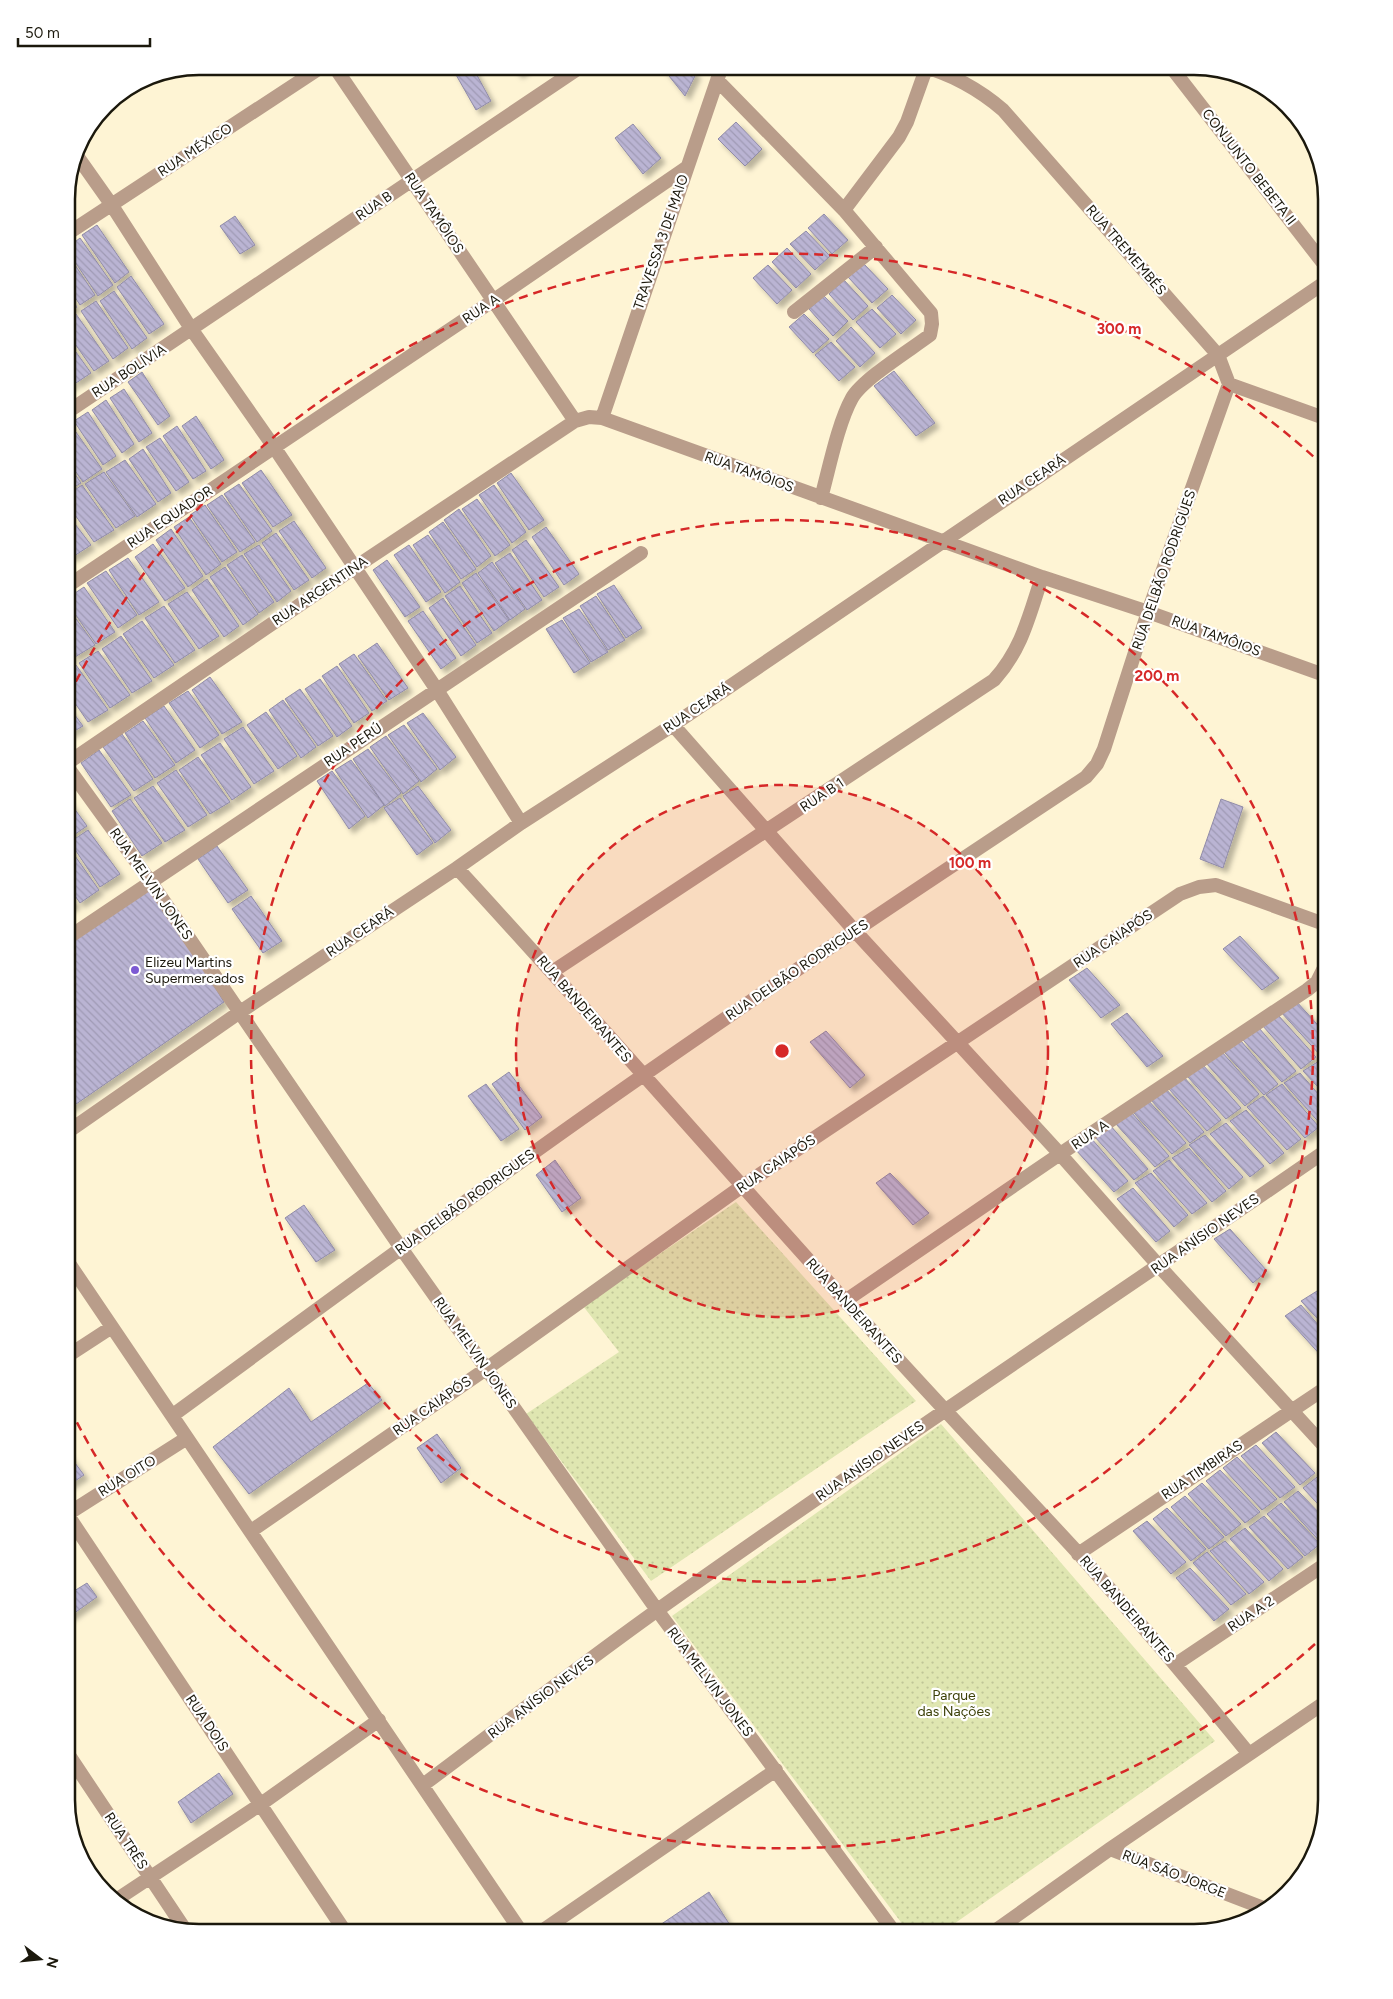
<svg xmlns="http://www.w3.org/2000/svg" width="1393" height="1999" font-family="Figtree,sans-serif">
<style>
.grass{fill:url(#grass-dots)}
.building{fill:url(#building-back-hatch);stroke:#908ba8;filter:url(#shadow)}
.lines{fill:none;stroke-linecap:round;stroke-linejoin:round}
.minor{stroke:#b99d8a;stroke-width:14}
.ring{fill:none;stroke:#d62828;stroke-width:2.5;stroke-dasharray:9 6}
.poi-dot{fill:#7c59d3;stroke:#fff;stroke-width:2}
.labels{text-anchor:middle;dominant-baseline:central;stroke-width:4.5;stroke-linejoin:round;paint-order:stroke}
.street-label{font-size:14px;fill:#1b180c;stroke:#fff}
.poi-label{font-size:14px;fill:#1b180c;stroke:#fff;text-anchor:start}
.park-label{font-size:14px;fill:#3d4109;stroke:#fff}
.rim{fill:none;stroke:#1b180c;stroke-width:2.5}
.centre{fill:#d62828;stroke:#fff;stroke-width:2.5}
.ring-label{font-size:15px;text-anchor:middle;font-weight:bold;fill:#d62828;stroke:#fff;stroke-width:4.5;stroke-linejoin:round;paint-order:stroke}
</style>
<defs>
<pattern id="grass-dots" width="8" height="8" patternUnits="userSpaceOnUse" patternTransform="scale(1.25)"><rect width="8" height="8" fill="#dfe6b1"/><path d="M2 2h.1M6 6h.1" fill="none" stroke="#bfc597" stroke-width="1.8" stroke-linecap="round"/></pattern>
<pattern id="building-back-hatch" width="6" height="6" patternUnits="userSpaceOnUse" patternTransform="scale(1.25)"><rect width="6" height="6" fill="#bab4d3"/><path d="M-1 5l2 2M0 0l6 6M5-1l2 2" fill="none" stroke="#9f9ab4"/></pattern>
<filter id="shadow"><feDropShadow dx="4.5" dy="4.5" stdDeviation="2.5" flood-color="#0004"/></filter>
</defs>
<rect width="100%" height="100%" fill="#fef4d4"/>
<!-- grass -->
<path class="grass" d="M736,1202L916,1401L651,1581L526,1414L619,1352L583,1306Z
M941,1424L1215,1741L941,1933H909L672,1616Z"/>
<!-- building -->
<path class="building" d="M451,66H472L491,101L476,110Z
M513,66H529L518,74Z
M661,66H689L696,74L685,96Z
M736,122L762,149L745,166L718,139Z
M633,124L661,158L643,174L615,138Z
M824,214L848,240L832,254L808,228Z
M235,216L255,245L240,254L220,226Z
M97,225L129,272L115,283L82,235Z
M806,231L830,256L815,270L790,244Z
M80,238L113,285L98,296L67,250V248Z
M787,248L811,274L796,288L772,262Z
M67,253L95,295L80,305L67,285Z
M864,264L888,289L872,303L848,277Z
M768,265L792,290L777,304L753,278Z
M131,276L164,324L149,334L117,287Z
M844,280L868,306L853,320L829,294Z
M114,291L147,338L132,349L100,301Z
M67,292L77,307L66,315Z
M892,295L916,320L901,334L877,308Z
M824,296L848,321L833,336L809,309Z
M96,301L128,348L113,359L81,311Z
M872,309L896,334L880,348L856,322Z
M76,314L109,361L94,371L66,331V321Z
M804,314L829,339L813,353L789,327Z
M851,327L875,353L860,367L836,341Z
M66,338L91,373L76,383L66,369Z
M831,342L855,367L839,381L815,355Z
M894,371L935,423L916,436L874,386Z
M142,372L170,416L158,425L128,382Z
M66,373L74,384L66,389Z
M124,389L152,433L139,442L110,398Z
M106,400L134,444L122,453L92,410Z
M88,412L116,456L103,465L74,421Z
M196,416L224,460L211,469L182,426Z
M71,425L102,469L83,482L66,458V428Z
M177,426L206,471L193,479L163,436Z
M160,438L189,482L176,491L146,447Z
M143,449L171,493L158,502L129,459Z
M125,460L156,504L137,517L106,472Z
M66,461L81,483L66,492Z
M261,470L292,515L273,527L242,483Z
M104,472L135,516L116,528L85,484Z
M511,473L544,520L529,530L497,483Z
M239,484L272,531L257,542L224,494Z
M82,485L114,530L94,542L66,502V496Z
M494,485L526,532L512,543L479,495Z
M222,495L255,542L240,552L207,505Z
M477,499L510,545L495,556L462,509Z
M205,505L237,552L222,562L190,515Z
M459,509L491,556L477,567L444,520Z
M66,512L91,545L71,558L66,552Z
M189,517L221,564L206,575L174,527Z
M294,521L326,568L312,578L279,531Z
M443,522L476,569L461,579L429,532Z
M546,527L579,574L564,585L532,537Z
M171,529L203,576L188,587L156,540Z
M276,533L309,580L294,590L262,543Z
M428,535L460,582L445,593L413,545Z
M526,540L559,587L544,597L512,550Z
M153,544L185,588L165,601L135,557Z
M259,545L291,591L277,602L244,554Z
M409,545L441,592L426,602L394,555Z
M510,553L542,600L527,610L495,563Z
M242,555L274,602L259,613L227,565Z
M128,558L159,602L139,615L109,570Z
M387,560L420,607L405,617L373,570Z
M492,562L525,609L510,620L478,573Z
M225,567L258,614L243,625L210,577Z
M106,571L137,615L118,628L87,583Z
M476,573L509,620L494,631L462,583Z
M207,579L239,626L224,637L192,590Z
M614,585L642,628L626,638L597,594Z
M460,586L492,633L477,643L445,596Z
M84,587L115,632L96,644L66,601V599Z
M187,592L219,636L199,649L168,604Z
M596,596L625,640L608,650L580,606Z
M443,598L476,645L461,656L429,608Z
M66,605L95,645L75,657L66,645Z
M164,606L195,650L175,663L145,618Z
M579,609L608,652L591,662L563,618Z
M423,611L456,658L441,669L408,621Z
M562,620L590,663L574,673L546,629Z
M142,621L174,665L154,678L123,634Z
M121,636L152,681L132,693L102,649Z
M377,643L408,688L389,700L358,656Z
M66,651L73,660L66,664Z
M98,651L130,695L110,708L79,663Z
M354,654L387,701L372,711L339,664Z
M76,665L108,710L88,722L66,690V672Z
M337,666L369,713L354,723L322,676Z
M210,677L242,722L222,734L192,690Z
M320,679L352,726L337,737L305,689Z
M300,689L333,736L318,746L285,699Z
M188,691L219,735L200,748L169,703Z
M283,700L316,747L301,758L269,710Z
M66,703L83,726L66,736Z
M164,706L195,750L176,763L145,718Z
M266,712L297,756L278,769L247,725Z
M423,713L456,757L440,770L407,723Z
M143,721L175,765L155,778L125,733Z
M404,725L437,769L421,782L388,735Z
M243,727L274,771L254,784L224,739Z
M122,734L153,779L134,791L103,747Z
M386,736L419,781L403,794L370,747Z
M220,743L251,787L232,800L201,755Z
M368,749L401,793L385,806L353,759Z
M99,750L131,795L111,807L81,763Z
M198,757L230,802L210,814L179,770Z
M351,760L384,805L368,818L335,770Z
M176,770L207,815L188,827L157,783Z
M332,771L365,816L349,829L317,781Z
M153,786L185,830L165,842L134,798Z
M418,786L451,830L435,843L403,796Z
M66,797L87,826L68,839L66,837Z
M400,798L433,843L417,855L384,808Z
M130,799L162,843L142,856L112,811Z
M1221,799L1243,807L1223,868L1200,859Z
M88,830L120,874L100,887L70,842Z
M68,846L99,890L80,903L66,883Z
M217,846L248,890L228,903L198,859Z
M150,881L224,1002L66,1111V939Z
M66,890L76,904L66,910Z
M251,896L282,941L263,953L232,909Z
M1240,936L1279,978L1262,990L1223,949Z
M1087,968L1120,1005L1101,1018L1069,980Z
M1296,1001L1327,1035V1049L1320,1055L1280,1011Z
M1127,1013L1163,1056L1147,1067L1111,1024Z
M1278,1015L1316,1057L1301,1069L1262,1025Z
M1259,1028L1296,1071L1282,1082L1242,1039Z
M826,1031L865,1075L850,1088L810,1042Z
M1241,1041L1278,1084L1264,1095L1224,1052Z
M1222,1052L1259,1094L1245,1106L1205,1062Z
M1319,1061L1327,1069V1097L1303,1071Z
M1203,1065L1241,1108L1226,1119L1187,1076Z
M509,1072L542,1117L525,1130L492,1084Z
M1300,1073L1327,1104V1124L1323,1127L1284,1083Z
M1184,1077L1221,1120L1207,1131L1168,1088Z
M486,1084L519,1129L501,1141L468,1096Z
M1282,1084L1319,1127L1305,1138L1266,1095Z
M1166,1089L1204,1132L1190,1143L1150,1099Z
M1263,1096L1301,1139L1287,1150L1247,1107Z
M1148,1100L1186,1143L1172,1154L1132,1111Z
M1246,1110L1284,1153L1270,1164L1230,1121Z
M1132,1113L1169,1156L1155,1167L1115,1123Z
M1226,1123L1264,1166L1250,1177L1210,1134Z
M1110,1125L1148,1169L1134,1180L1094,1136Z
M1205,1135L1243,1177L1229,1189L1189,1145Z
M1091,1138L1128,1181L1114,1192L1075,1149Z
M1189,1148L1226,1191L1212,1202L1172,1158Z
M555,1160L581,1198L562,1212L536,1175Z
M1169,1160L1207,1203L1192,1214L1153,1171Z
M890,1173L929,1213L913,1225L876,1183Z
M1151,1173L1188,1215L1174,1227L1135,1183Z
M1133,1188L1170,1231L1156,1242L1117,1199Z
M304,1205L335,1250L316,1262L285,1218Z
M1230,1229L1267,1271L1253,1283L1214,1239Z
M1317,1291L1327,1301V1329L1301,1301Z
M1301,1305L1327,1335V1357L1324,1359L1285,1316Z
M368,1383L382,1400L249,1494L213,1447L289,1388L311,1422Z
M1276,1432L1315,1473L1300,1485L1262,1443Z
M437,1434L461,1468L441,1483L417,1448Z
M1256,1445L1295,1487L1280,1498L1241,1456Z
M66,1451L84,1475L66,1487Z
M1237,1457L1277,1499L1262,1510L1223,1468Z
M1220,1470L1260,1512L1245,1523L1206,1481Z
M1317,1477L1327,1487V1514L1303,1488Z
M1202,1483L1241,1524L1226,1536L1188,1494Z
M1298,1491L1327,1521V1540L1322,1544L1284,1502Z
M1185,1496L1224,1537L1209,1549L1171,1507Z
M1281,1503L1320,1544L1305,1556L1267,1514Z
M1167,1508L1206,1549L1191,1561L1153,1519Z
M1264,1516L1303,1557L1288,1569L1249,1527Z
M1147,1521L1186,1562L1171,1574L1133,1531Z
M1245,1528L1283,1569L1269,1581L1230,1539Z
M1225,1541L1264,1582L1249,1594L1210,1551Z
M1207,1552L1246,1594L1231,1605L1193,1563Z
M1190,1568L1229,1609L1214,1621L1176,1578Z
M87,1583L97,1597L66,1619V1596Z
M219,1773L233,1794L191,1823L178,1802Z
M709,1892L735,1933H656L654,1929Z"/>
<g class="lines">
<!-- minor -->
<path class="minor" d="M334,66L575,421L589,417L602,418L1042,577L1148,612L1327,676
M920,66C950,73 980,90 1003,110L1218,355L1229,384L1327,419
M1171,67L1327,268
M717,80L844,210L931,313L932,324L930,335C910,350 863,379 852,398C838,423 829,469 821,498
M75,153L111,204L192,330L274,447L437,690L521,823
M844,210L899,137L907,122L927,66
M67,234L323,66
M794,312L876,247
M66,413L582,66
M602,418L722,66
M66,587L494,300L686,168
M673,725L854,930L1060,1154L1159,1266L1327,1449
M66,764L354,568L575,421
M66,765L150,881L401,1248L657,1610L895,1933
M457,868C596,1019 730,1174 868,1326C937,1403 1009,1478 1079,1554C1137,1619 1194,1686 1249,1754
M66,939L641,553
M552,972L994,680C1022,649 1029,616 1042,577
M66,1133L240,1012L457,868L521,823L673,725L1327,281
M66,1259L522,1933
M845,1301L1060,1154L1307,990L1317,982L1327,962
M66,1357L112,1327
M173,1415C329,1301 485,1185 645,1074C790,973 938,875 1086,777L1097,764L1104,749L1148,612L1229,384
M67,1514L346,1933
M66,1515L187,1438
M251,1531L486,1369L741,1187L1180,894L1199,887L1216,885L1327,925
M1078,1554L1327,1387
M1176,1664L1327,1563
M66,1751L186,1931
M423,1785C501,1727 579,1666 659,1609C879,1452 1104,1304 1327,1150
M1110,1849L1266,1909
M116,1900L261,1804L379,1720
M539,1933L776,1770
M992,1933L1110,1849L1327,1701"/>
</g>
<!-- distance rings -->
<circle cx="782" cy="1051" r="266" fill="#d62828" fill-opacity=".12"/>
<g class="ring">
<circle cx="782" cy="1051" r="266"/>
<circle cx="782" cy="1051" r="531"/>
<path d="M1326 1634A797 797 0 0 1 69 1407M69 695A797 797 0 0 1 1326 468"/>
</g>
<!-- markers -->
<circle class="poi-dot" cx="135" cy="970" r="5"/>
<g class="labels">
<!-- street labels -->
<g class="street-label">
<text transform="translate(195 150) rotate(-33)">RUA MÉXICO</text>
<text transform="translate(1249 167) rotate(52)">CONJUNTO BEBETA II</text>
<text transform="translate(374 206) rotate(-34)">RUA B</text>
<text transform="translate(434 213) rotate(56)">RUA TAMÔIOS</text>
<text transform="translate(661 242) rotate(-71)">TRAVESSA 3 DE MAIO</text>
<text transform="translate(1126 250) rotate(49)">RUA TREMEMBÉS</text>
<text transform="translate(481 309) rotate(-34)">RUA A</text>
<text transform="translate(129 371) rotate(-33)">RUA BOLÍVIA</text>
<text transform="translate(749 472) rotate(20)">RUA TAMÔIOS</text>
<text transform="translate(1032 480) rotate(-34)">RUA CEARÁ</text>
<text transform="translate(170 517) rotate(-34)">RUA EQUADOR</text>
<text transform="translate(1164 570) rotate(-71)">RUA DELBÃO RODRIGUES</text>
<text transform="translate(320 591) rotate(-34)">RUA ARGENTINA</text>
<text transform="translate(1216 636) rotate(20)">RUA TAMÔIOS</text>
<text transform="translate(697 708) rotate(-34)">RUA CEARÁ</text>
<text transform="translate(353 745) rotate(-34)">RUA PERÚ</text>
<text transform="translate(822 795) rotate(-34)">RUA B 1</text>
<text transform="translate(151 884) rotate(55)">RUA MELVIN JONES</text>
<text transform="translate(360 932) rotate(-34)">RUA CEARÁ</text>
<text transform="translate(1113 939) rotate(-34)">RUA CAIAPÓS</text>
<text transform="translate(797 970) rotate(-34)">RUA DELBÃO RODRIGUES</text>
<text transform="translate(584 1009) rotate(49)">RUA BANDEIRANTES</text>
<text transform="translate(1090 1135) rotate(-34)">RUA A</text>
<text transform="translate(776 1164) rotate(-34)">RUA CAIAPÓS</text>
<text transform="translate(465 1202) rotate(-36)">RUA DELBÃO RODRIGUES</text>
<text transform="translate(1205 1234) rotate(-35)">RUA ANÍSIO NEVES</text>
<text transform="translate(854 1311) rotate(48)">RUA BANDEIRANTES</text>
<text transform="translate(475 1353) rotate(55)">RUA MELVIN JONES</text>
<text transform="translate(432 1406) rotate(-35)">RUA CAIAPÓS</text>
<text transform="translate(870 1461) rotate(-35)">RUA ANÍSIO NEVES</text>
<text transform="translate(1202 1470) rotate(-34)">RUA TIMBIRAS</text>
<text transform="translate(127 1476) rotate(-32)">RUA OITO</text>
<text transform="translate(1127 1609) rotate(49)">RUA BANDEIRANTES</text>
<text transform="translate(1251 1614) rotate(-34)">RUA A 2</text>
<text transform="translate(710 1682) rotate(53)">RUA MELVIN JONES</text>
<text transform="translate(541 1697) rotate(-37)">RUA ANÍSIO NEVES</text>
<text transform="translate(207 1723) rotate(56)">RUA DOIS</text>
<text transform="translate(126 1841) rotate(56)">RUA TRÊS</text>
<text transform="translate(1174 1874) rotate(21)">RUA SÃO JORGE</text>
</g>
<!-- poi labels -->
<g class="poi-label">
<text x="145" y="962">Elizeu Martins<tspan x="145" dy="16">Supermercados</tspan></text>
</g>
<!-- park labels -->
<g class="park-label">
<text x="954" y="1695">Parque<tspan x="954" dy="16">das Nações</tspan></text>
</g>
</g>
<!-- crop -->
<path d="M0 0H1393V1999H0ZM199 75H1194A124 124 0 0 1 1318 199V1800A124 124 0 0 1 1194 1924H199A124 124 0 0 1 75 1800V199A124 124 0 0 1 199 75Z" fill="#fff" fill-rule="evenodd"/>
<path class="rim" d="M199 75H1194A124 124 0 0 1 1318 199V1800A124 124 0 0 1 1194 1924H199A124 124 0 0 1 75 1800V199A124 124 0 0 1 199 75Z"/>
<circle cx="782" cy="1051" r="8" class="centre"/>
<g class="ring-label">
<text x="1119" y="334">300 m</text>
<text x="1157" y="681">200 m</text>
<text x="970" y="868">100 m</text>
</g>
<!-- north arrow -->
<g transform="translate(40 1959) rotate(106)" stroke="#ffffff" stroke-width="4" paint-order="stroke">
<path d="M0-4L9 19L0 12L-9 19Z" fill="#1b180c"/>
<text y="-8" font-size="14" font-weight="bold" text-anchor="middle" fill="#1b180c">N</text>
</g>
<!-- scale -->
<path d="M18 38v8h132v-8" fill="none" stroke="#1b180c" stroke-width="2.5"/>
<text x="25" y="38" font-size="15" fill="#1b180c" stroke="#ffffff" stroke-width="4" paint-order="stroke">50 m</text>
</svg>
